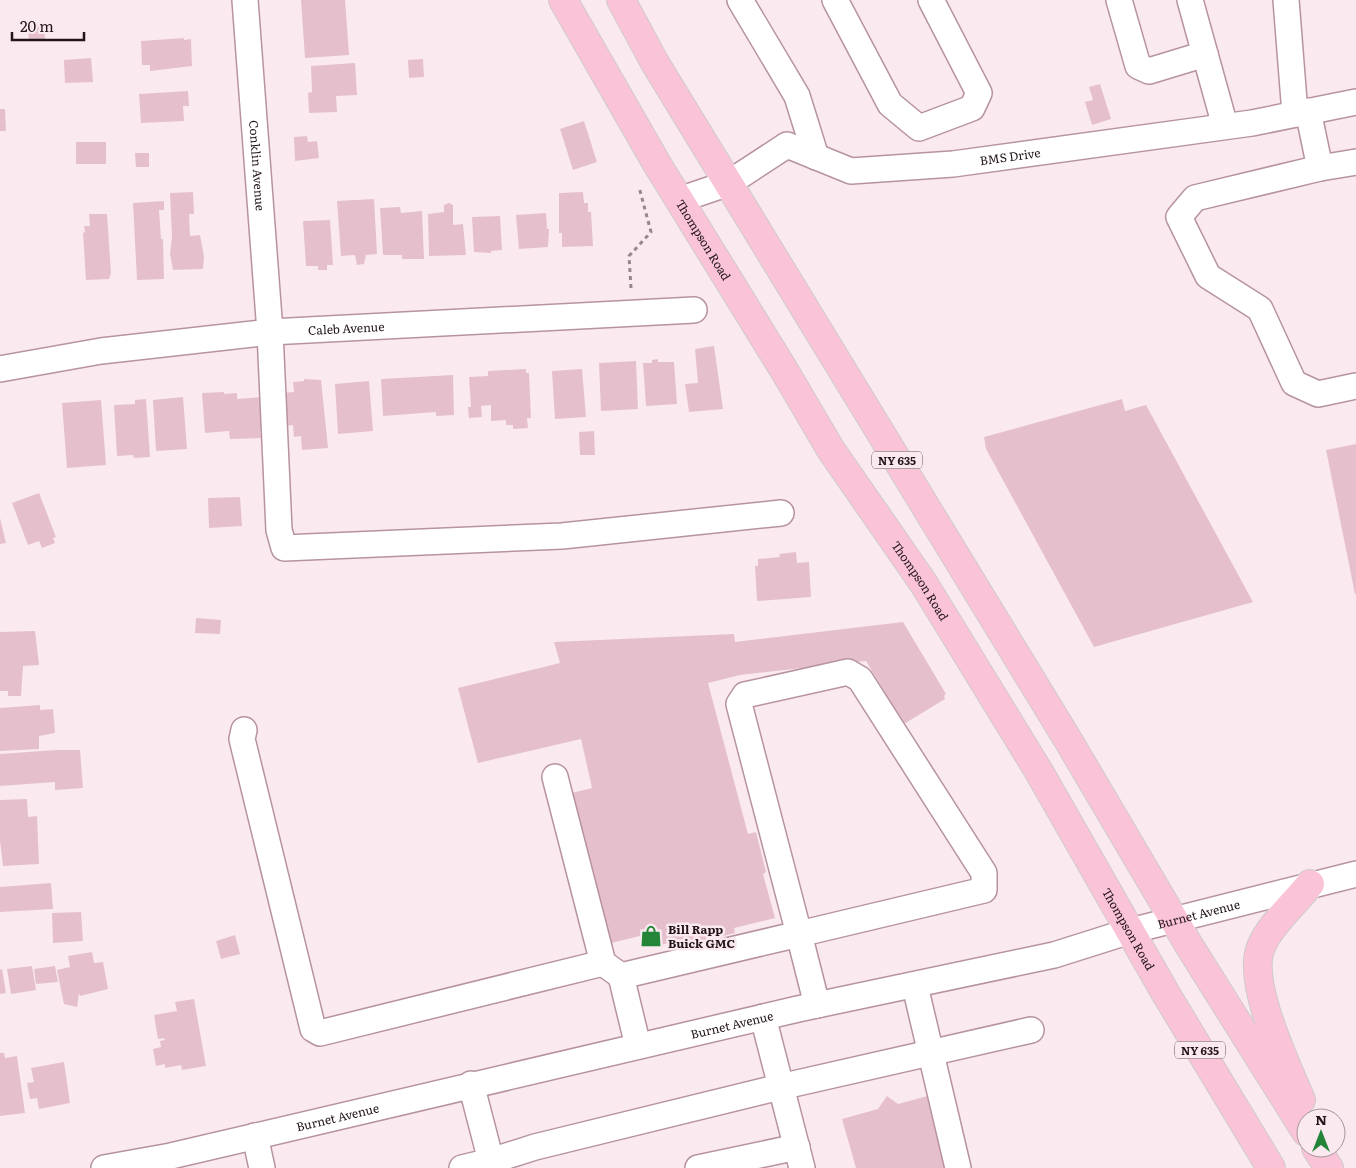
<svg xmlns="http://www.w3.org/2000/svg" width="1356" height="1168" font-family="Literata,serif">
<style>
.building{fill:#e5c0cc}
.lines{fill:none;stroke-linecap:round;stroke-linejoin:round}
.minor-casing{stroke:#b7939f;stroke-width:28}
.major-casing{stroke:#cecccd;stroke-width:30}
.path{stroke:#96878c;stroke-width:3;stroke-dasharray:4 4;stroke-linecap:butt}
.minor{stroke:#fff;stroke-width:25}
.major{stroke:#fac3d7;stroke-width:28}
.labels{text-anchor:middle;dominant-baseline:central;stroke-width:5;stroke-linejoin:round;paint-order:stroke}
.shield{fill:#faeaef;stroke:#63555a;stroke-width:1}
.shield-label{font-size:11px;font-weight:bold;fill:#22151a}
.street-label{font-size:12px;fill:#22151a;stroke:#faeaef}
.poi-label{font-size:12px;font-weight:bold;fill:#22151a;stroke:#faeaef;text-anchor:start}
</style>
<rect width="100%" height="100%" fill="#faeaef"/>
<!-- building -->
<path class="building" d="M301,0H345L349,55L305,58Z
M44,24L45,39L29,40L28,25Z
M184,38V40L191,39L192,66L150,71V65H142L141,41Z
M91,58L93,82L65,83L64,60Z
M423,59L424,77L409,78L408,60Z
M355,63L357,95L336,96L337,112L309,113L308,93L312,92L311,66Z
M1100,84L1111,119L1092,125L1085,102L1093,100L1089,87Z
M188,91L189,106H183L184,121L141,123L139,94Z
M0,109H5L6,131H0Z
M584,121L597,162L573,170L560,129Z
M307,136L308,142L317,141L319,158L295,161L294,137Z
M76,142H106V164H76Z
M135,153H149V167H136Z
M193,192L194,214H189L190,236L200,235L204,257L203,269L173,270L170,254L172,237L170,193Z
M583,192L584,203H588V212H591L593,246L562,247V233H559V193Z
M374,199L377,254L366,255L364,264L357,265L355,255L341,256L337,201Z
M164,201V210H159L161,239H163L164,279L137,280L133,203Z
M449,203L453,205V225L463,224L466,255L429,256L428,214L444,212V205Z
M400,207L401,213L422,211L424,259H402V255H383L380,208Z
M546,213L547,229H549L548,247L519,249L516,215Z
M89,214H107L111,273L109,279L86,280L83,233L85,232L84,226H90Z
M500,216L502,250L491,251V253L474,252L472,217Z
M330,220L333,265H327V270H318V266H306L303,221Z
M714,346L723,409L689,412L685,384L698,383L695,349Z
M658,359V362H674L677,404L646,406L643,363H652V360Z
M636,361L638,409L601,411L599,363Z
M526,369V373H529L531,418H527L528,428L513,429V425H506V420L491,421V405L481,406L482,417L469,418L468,407H471L469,377L488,376V371Z
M582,369L586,417L555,419L552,371Z
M453,375L454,415L436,416V412L383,416L381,379Z
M304,379L321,380L328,448L302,450L301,436L294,437L293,425L284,426L282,393L294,392L293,382L304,381Z
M369,381L373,431L338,434L335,384Z
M224,392V394L237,393V399L264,397L266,430H260L261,438L230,439L229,431L205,433L202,393Z
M183,397L187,449L156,451L153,400Z
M146,399L150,457L134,458L133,455L117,456L114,405L135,404V400Z
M1122,399L1125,411L1146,405L1253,602L1094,647L986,449L984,437Z
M101,400L106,465L67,468L62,403Z
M594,431L595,455H580L579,432Z
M1356,444V594H1355L1326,450Z
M39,493L56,537L53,538L55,543L42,548L39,541L28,545L12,503Z
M240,497L242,526L209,528L208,498Z
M0,518L6,543L0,544Z
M796,552L797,563L809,562L811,597L757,601L755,566H758V559L780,557L779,554Z
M196,618L221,620L220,634L195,633Z
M903,622L946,694L944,696L945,699L904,724L866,661L740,675L708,683L748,834L756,832L766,872L763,874L775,918L734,928L735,933L692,944L691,939H686L652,947L648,934L611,943L572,793L592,788L581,739L478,763L458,688L560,663L554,642L734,634L735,642Z
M35,631L39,665L23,666L21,696H8V691H0V632Z
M40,705V710L53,709L55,733L39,736V749L0,751V708Z
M56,750H80L83,788L55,790V782L0,786V754Z
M27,799L28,817L37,816L39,864L3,866L0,841V800Z
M51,883L53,909L0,912V887Z
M81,912L83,941L53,943L52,913Z
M235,935L240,954L221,959L216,941Z
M92,952L94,963L103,962L108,989L80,996L79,993L77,1007L64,1004L57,970L70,967L68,956Z
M32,966L36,990L11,994L7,969Z
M55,966L58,982L36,984L34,969Z
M2,969L6,993L0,994V970Z
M194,999L206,1066L182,1070L181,1065L165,1068V1064L156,1066L153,1049L161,1047L160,1041L165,1040L164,1038L158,1039L154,1015L177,1011L175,1002Z
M0,1053H4L5,1058L17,1056L25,1113L0,1116Z
M64,1062L70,1103L39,1109L37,1098L30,1099L27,1083L34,1082L31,1068Z
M931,1095L951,1168H856L842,1119L878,1109L887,1096L898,1104Z"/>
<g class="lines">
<!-- minor casing -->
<g class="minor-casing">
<g id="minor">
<path id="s1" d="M245,0L270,332L279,530L284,548L562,536L781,513"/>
<path d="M740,0L797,96L816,157"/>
<path d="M835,0L890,104L919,128L972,108L979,93L931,0"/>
<path d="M1119,0L1138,66L1149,71L1205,54"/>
<path d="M1190,0L1225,126"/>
<path d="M1286,0L1295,114"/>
<path d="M1308,111L1320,168"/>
<path d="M1356,162L1320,168L1195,198L1179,217L1208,276L1260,309L1294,383L1318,394L1356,386"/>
<path id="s2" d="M679,200L729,183L787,145L851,171L953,164L1252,123L1356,102"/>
<path id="s3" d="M0,369L101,351L270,332L694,310"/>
<path d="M848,672L860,679L984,873V890L799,934L739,704L745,695Z"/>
<path d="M244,730L242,739L313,1029L320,1033L603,963L621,976"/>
<path d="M555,777L603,963"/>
<path d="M915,986L958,1168"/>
<path d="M763,1017L802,1168"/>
<path d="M638,1046L621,976L799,934L817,1005"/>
<path d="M255,1136L262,1168"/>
<path id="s4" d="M104,1168L171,1156L798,1009L1054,955L1130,931L1356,874"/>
<path d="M462,1168L491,1161L471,1084"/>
<path d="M492,1168L491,1161L535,1147L780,1087L1031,1030"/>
<path d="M698,1168L797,1147"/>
</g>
</g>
<!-- major casing -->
<g class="major-casing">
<g id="major">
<path id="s5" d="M563,0L657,164L784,370L831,450L924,584L1038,770L1166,994L1271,1168"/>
<path d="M621,0L655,63L1068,740L1190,947L1306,1132"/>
<path d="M1301,1100C1287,1066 1246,982 1261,947C1269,926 1296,902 1310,884"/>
<path d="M1316,1148L1329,1168"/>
</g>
</g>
<!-- path -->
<path class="path" d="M631,288L629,256L651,232L639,187"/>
<!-- minor -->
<use href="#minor" class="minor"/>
<!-- major -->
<use href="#major" class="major"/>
</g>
<!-- icons -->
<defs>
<g id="shop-bare" transform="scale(1.725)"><path d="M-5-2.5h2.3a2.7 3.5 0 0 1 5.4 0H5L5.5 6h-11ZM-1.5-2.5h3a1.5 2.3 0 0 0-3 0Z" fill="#248538" stroke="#faeaef" stroke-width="2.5" paint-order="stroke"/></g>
</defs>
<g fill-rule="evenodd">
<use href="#shop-bare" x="651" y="936"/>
</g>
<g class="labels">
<!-- shield labels -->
<g class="shield">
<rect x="872" y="451.5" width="50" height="17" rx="4"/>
<rect x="1175" y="1041.5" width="50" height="17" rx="4"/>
</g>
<g class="shield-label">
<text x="897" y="460">NY 635</text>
<text x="1200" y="1050">NY 635</text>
</g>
<!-- street labels -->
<g class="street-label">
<text stroke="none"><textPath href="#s2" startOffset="351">BMS Drive</textPath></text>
<text stroke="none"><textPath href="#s1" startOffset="166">Conklin Avenue</textPath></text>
<text stroke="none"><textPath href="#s5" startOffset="278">Thompson Road</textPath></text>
<text stroke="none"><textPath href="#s3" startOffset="349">Caleb Avenue</textPath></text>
<text stroke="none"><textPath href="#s5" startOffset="682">Thompson Road</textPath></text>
<text stroke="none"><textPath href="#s4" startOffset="1124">Burnet Avenue</textPath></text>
<text stroke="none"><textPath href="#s5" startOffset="1088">Thompson Road</textPath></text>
<text stroke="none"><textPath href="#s4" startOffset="644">Burnet Avenue</textPath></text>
<text stroke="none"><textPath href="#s4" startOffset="239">Burnet Avenue</textPath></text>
</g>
<!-- poi labels -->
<g class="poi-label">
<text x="668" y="929">Bill Rapp<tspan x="668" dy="14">Buick GMC</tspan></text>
</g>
</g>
<!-- north arrow -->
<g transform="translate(1321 1133)"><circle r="24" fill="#faeaef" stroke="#a4959a"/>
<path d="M0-4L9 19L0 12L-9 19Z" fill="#248538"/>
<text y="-8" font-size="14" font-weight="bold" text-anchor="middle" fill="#22151a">N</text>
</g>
<!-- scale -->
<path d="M12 32v8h72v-8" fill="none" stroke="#22151a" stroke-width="2.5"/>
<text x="20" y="32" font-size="15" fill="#22151a" stroke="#faeaef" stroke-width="4" paint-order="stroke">20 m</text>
</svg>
